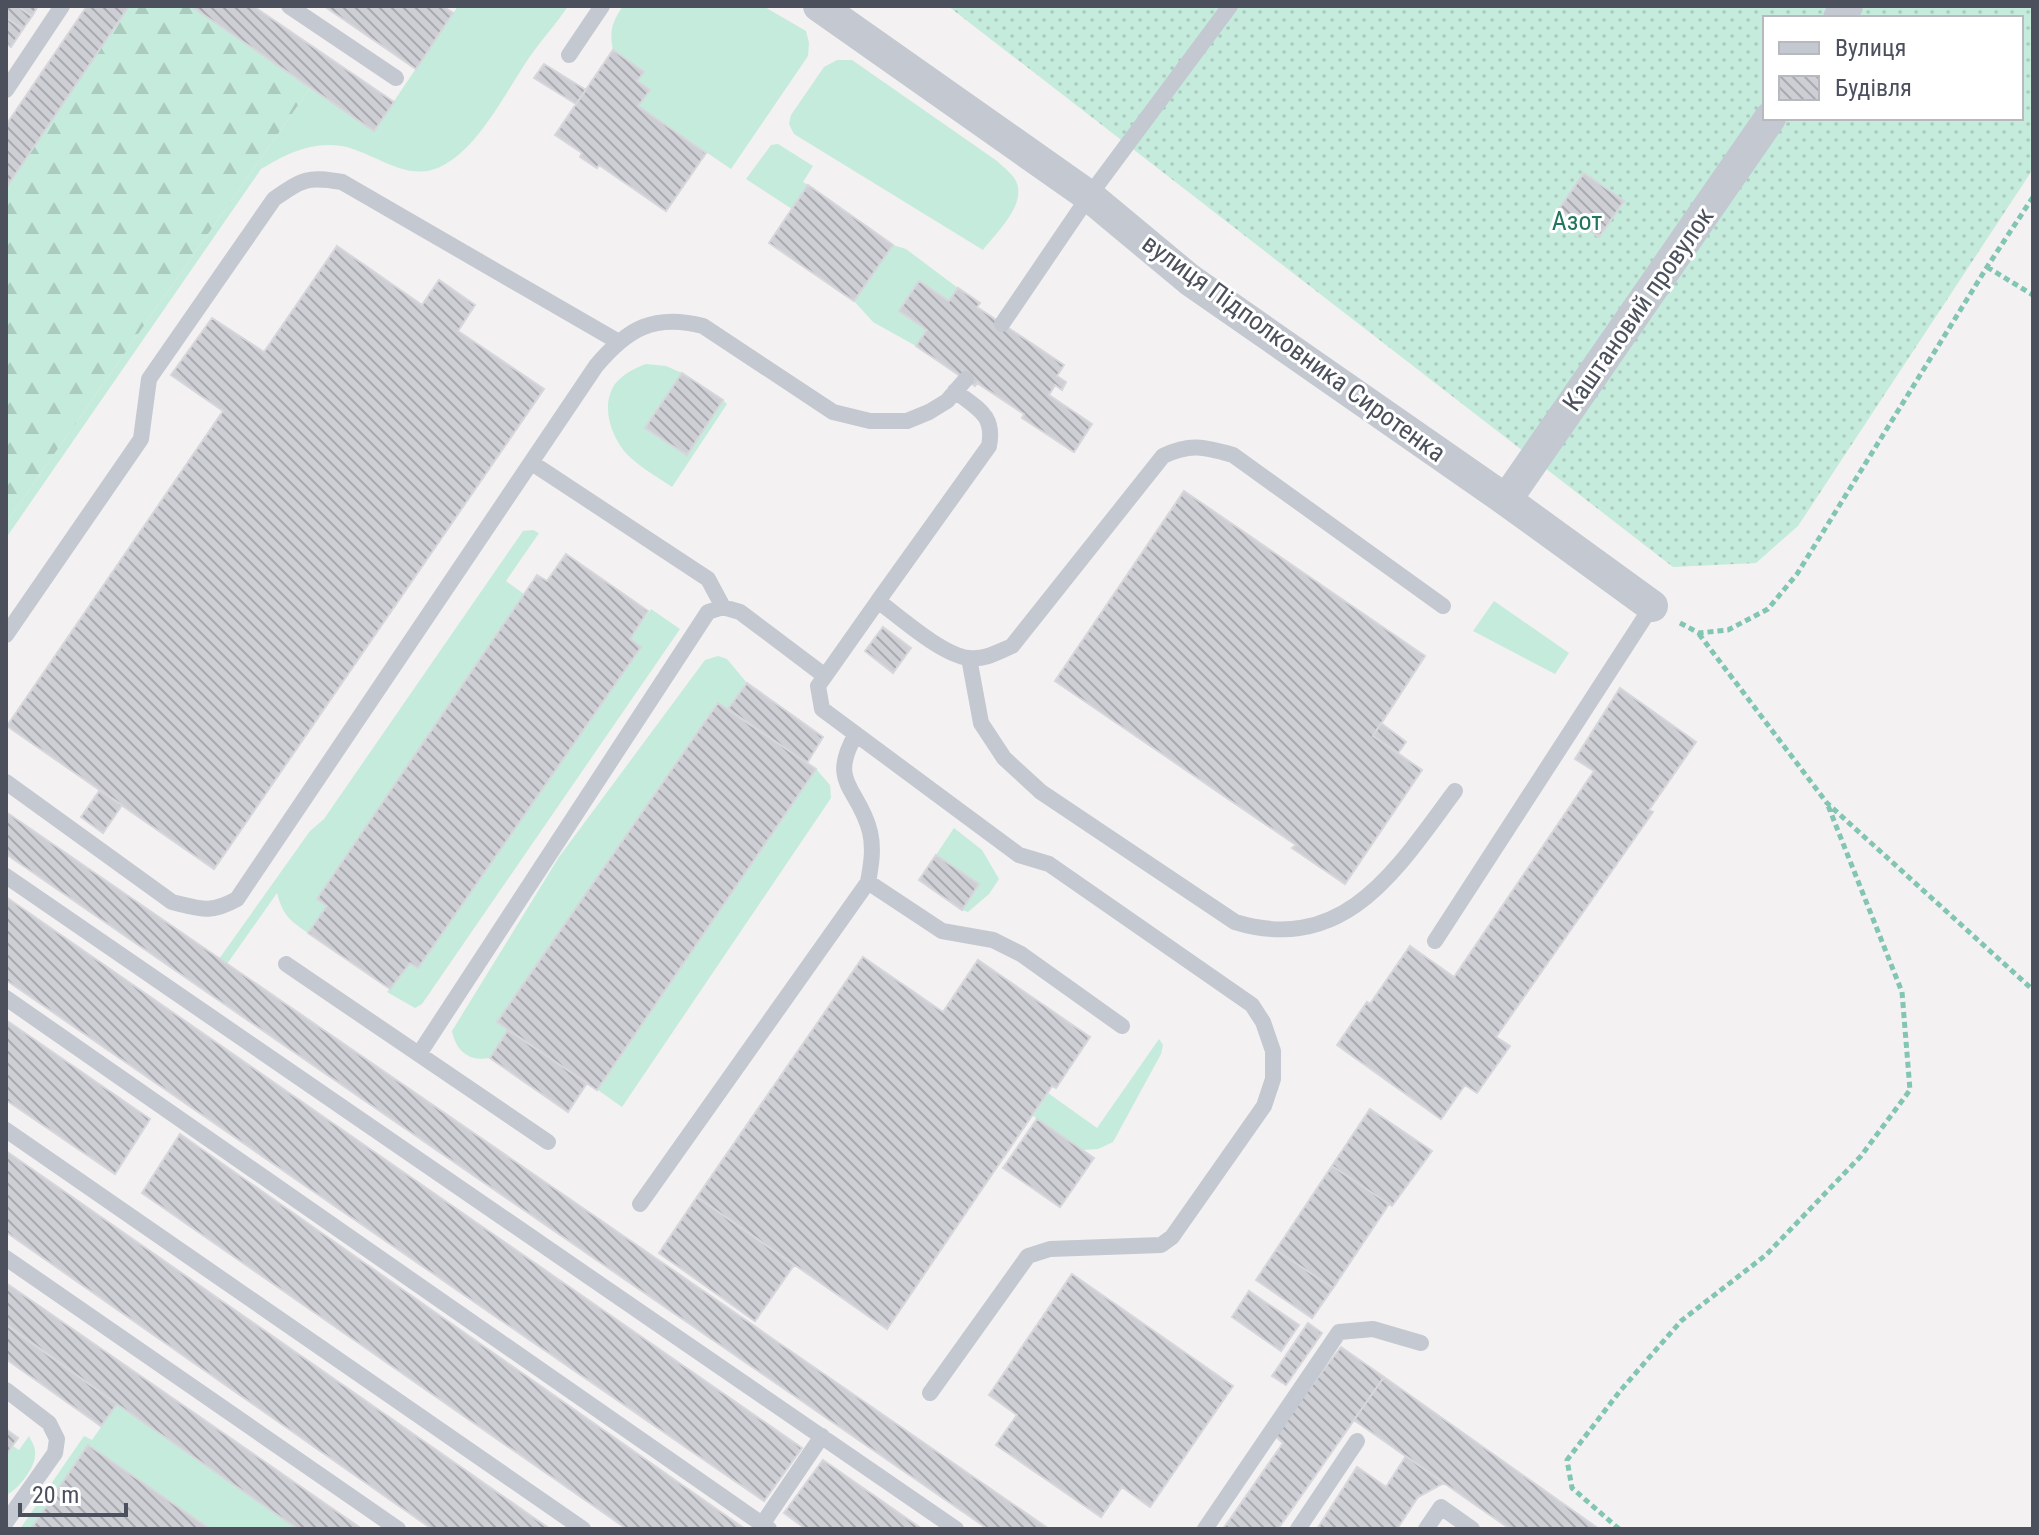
<svg xmlns="http://www.w3.org/2000/svg" width="2039" height="1535" font-family="'Roboto Condensed',sans-serif">
<style>
.grass{fill:#c5ebdc}
.forest{fill:url(#forest-firs)}
.garden{fill:url(#garden-dots);fill-rule:evenodd}
.building{fill:url(#building-back-hatch);stroke:#d6d6db;stroke-width:2}
.lines{fill:none;stroke-linecap:round;stroke-linejoin:round}
.path{stroke:#81c5b2;stroke-width:5;stroke-dasharray:6 4;stroke-linecap:butt}
.lane{stroke:#c3c8d1;stroke-width:16}
.street{stroke:#c3c8d1;stroke-width:32}
.labels{text-anchor:middle;dominant-baseline:central;stroke-width:6;stroke-linejoin:round;paint-order:stroke}
.park-label{font-size:26px;fill:#22765e;stroke:#fff}
.street-label{font-size:26px;fill:#4b505c;stroke:#fff}
</style>
<defs>
<pattern id="forest-firs" width="22" height="20" patternUnits="userSpaceOnUse" patternTransform="scale(2)"><rect width="22" height="20" fill="#c5ebdc"/><path d="M5 1l3.5 6h-7zM16 11l3.5 6h-7z" fill="#abcbbf"/></pattern>
<pattern id="garden-dots" width="8" height="8" patternUnits="userSpaceOnUse" patternTransform="scale(2)"><rect width="8" height="8" fill="#c5ebdc"/><path d="M2 2h.1M6 6h.1" fill="none" stroke="#abcbbf" stroke-width="1.8" stroke-linecap="round"/></pattern>
<pattern id="building-back-hatch" width="6" height="6" patternUnits="userSpaceOnUse" patternTransform="scale(2)"><rect width="6" height="6" fill="#cecfd5"/><path d="M-1 5l2 2M0 0l6 6M5-1l2 2" fill="none" stroke="#a9aab0"/></pattern>
</defs>
<rect width="100%" height="100%" fill="#f3f1f1"/>
<!-- grass -->
<path class="grass" d="M458,6H568C557,23 543,38 531,55C507,89 479,149 440,167C406,183 374,152 342,146C311,141 286,154 261,169L6,538V523L310,88L374,131Z
M623,6H763L806,31L809,43L808,56L731,169L638,106L650,90L637,81L643,72L613,50C609,30 612,23 623,6Z
M837,60H852L997,161C1003,167 1013,174 1016,181C1027,205 996,233 983,250L794,134L789,124L791,115L824,67Z
M778,144L813,166L803,182L808,185L792,209L746,179L771,145Z
M893,245L906,249L958,288L916,346L873,322L854,301Z
M646,364L666,366L682,373L646,428L687,455L723,400L727,404L672,487C659,478 643,469 631,458C613,442 599,407 615,384C623,374 635,368 646,364Z
M533,530L539,533L506,581L524,594L318,899L327,906L308,933C289,920 283,915 277,893L227,964L219,959L310,831L324,819L523,531Z
M1494,601L1569,653L1555,674L1473,631Z
M651,609L680,629L422,1004L415,1008L387,992L410,963L418,968L640,647L630,639Z
M718,656L727,659L747,683L728,709L717,703L497,1022L508,1030L490,1058C469,1062 456,1051 452,1031L559,857L705,660Z
M816,769L830,785L831,798L622,1107L598,1090Z
M954,828L982,850L999,879L989,894L968,912L962,910L979,884L936,855Z
M1159,1039L1163,1045L1161,1054L1113,1142L1098,1149L1082,1150L1033,1116L1048,1093L1097,1128Z
M117,1404L298,1529H210L89,1445L31,1529H20L84,1436L92,1440Z
M29,1436C32,1443 36,1447 35,1455C35,1468 18,1490 6,1495V1455L13,1446L19,1450Z"/>
<!-- forest -->
<path class="forest" d="M129,6H191L310,88L6,523V188Z"/>
<!-- garden -->
<path class="garden" d="M948,6H2033V169L1798,526L1756,563L1673,567ZM1765,18H2021V118H1765Z"/>
<!-- building -->
<path class="building" d="M6,6H17L32,16L23,29L6,18Z
M17,6H38L32,16Z
M87,6H129L6,188V125Z
M191,6H253L394,102L374,131Z
M324,6H443L453,13L416,69Z
M6,18L23,29L11,47L6,43Z
M613,50L644,72L637,81L650,90L638,106L706,153L666,211L599,165L597,168L580,157L582,153L555,135Z
M544,64L586,90L576,104L534,78Z
M1584,173L1624,201L1599,237L1559,209Z
M808,185L893,245L854,301L769,243Z
M337,246L422,305L439,280L475,305L458,331L544,389L214,869L7,726L223,411L171,375L212,318L264,352Z
M919,281L949,301L958,288L980,303L977,307L1064,365L1057,376L1066,382L1062,390L1055,385L1049,395L1092,424L1074,452L1022,418L1024,414L977,383L975,386L916,346L927,330L899,311Z
M682,373L723,400L687,455L645,428Z
M1184,491L1425,656L1373,736L1422,770L1345,884L1292,848L1296,845L1055,681Z
M566,554L648,611L630,639L641,647L418,968L410,963L390,989L308,933L327,906L317,899L537,575L547,581Z
M883,627L911,648L893,673L865,651Z
M747,683L823,737L807,763L728,709Z
M1620,688L1696,742L1649,810L1653,812L1496,1037L1510,1046L1477,1093L1465,1085L1441,1119L1337,1045L1367,1002L1370,1004L1410,946L1454,977L1594,771L1575,759Z
M718,703L816,769L597,1090L497,1022Z
M1381,723L1406,742L1398,753L1373,736Z
M100,790L122,805L103,833L81,817Z
M6,812L561,1193L1049,1529H988L6,854Z
M936,855L979,884L962,910L919,880Z
M6,897L802,1448L764,1501L6,980Z
M863,957L943,1012L978,960L1090,1037L1056,1088L1052,1086L887,1329L697,1197Z
M6,1020L150,1119L115,1174L6,1100Z
M508,1030L587,1083L568,1112L490,1058Z
M1370,1109L1432,1151L1392,1206L1332,1166Z
M1037,1119L1094,1158L1060,1207L1003,1168Z
M180,1134L745,1529H627L142,1193Z
M6,1151L550,1529H432L6,1232Z
M1332,1166L1389,1204L1333,1288L1276,1250Z
M697,1197L794,1265L755,1321L659,1253Z
M1276,1250L1333,1288L1312,1318L1256,1280Z
M1072,1274L1233,1386L1150,1507L1122,1487L1101,1517L996,1445L1017,1415L989,1395Z
M6,1283L362,1529H298L117,1404L6,1324Z
M1249,1291L1299,1325L1281,1351L1232,1317Z
M1308,1323L1322,1333L1286,1385L1272,1376Z
M6,1325L117,1404L101,1426L6,1359Z
M1341,1347L1384,1377L1278,1529H1223L1283,1443L1274,1435Z
M1384,1377L1599,1529H1510L1444,1483L1354,1420Z
M6,1429L18,1438L6,1455Z
M88,1445L210,1529H31Z
M1406,1456L1444,1483L1418,1497L1397,1529H1317L1357,1467L1386,1487Z
M823,1460L922,1529H806L784,1513Z"/>
<g class="lines">
<!-- path -->
<path class="path" d="M1987,267L2033,295
M1680,623L1699,633L1728,630L1768,609L1797,574L1987,267L2033,197
M1699,634L1827,803L2033,990
M1619,1529L1572,1488L1567,1460L1620,1391L1681,1321L1766,1255L1861,1156L1910,1090L1902,992L1827,803"/>
<!-- lane -->
<path class="lane" d="M289,6L396,78
M569,55L602,6
M6,90L62,6
M1002,324L1089,196L1230,6
M955,391C978,409 995,415 989,446L878,601C901,618 942,655 969,658C985,660 998,652 1012,646L1163,456C1191,443 1204,447 1233,455L1443,606
M532,463L708,579L723,607
M878,601L818,686L822,709L1019,855L1049,864L1252,1005L1263,1022L1273,1051V1079L1264,1106L1172,1237L1161,1245L1050,1249L1028,1256L930,1393
M6,635L141,439L149,379L274,199C303,179 307,176 342,182L617,341
M969,658L981,723L1004,758L1041,792L1235,922C1346,956 1398,867 1455,791
M6,782L172,902C201,909 210,914 237,899L596,366C627,329 654,313 703,326L833,412L870,421H907L929,412L947,401L966,379
M6,876L956,1529
M868,882L942,931L993,940L1021,954L1122,1026
M1435,941L1652,606
M286,964L548,1142
M6,998L769,1529
M419,1054L708,612L723,607L740,612L825,676
M6,1130L583,1529
M640,1204L868,882C871,866 874,849 870,832C859,787 827,784 856,734
M6,1258L398,1529
M6,1390L49,1423L57,1439L55,1453L6,1522
M759,1529L822,1436
M1205,1529L1339,1332L1373,1329L1421,1343
M1298,1529L1357,1441
M1426,1529L1441,1507L1472,1529"/>
<!-- street -->
<path class="street" d="M819,6L1089,196L1190,280L1506,500L1652,606
M1839,18L1847,6
M1506,500L1770,118"/>
</g>
<g class="labels">
<!-- park labels -->
<g class="park-label">
<text x="1577" y="221">Азот</text>
</g>
<!-- street labels -->
<g class="street-label">
<text transform="translate(1638 309) rotate(-55)">Каштановий провулок</text>
<text transform="translate(1294 348) rotate(36)">вулиця Підполковника Сиротенка</text>
</g>
</g>
<!-- border -->
<rect width="2039" height="1535" fill="none" stroke="#4b505c" stroke-width="16"/>
<!-- legend -->
<rect x="1763" y="16" width="260" height="104" fill="#ffffff" stroke="#b7b9be" stroke-width="2"/>
<rect x="1779" y="42" width="40" height="12" fill="#c3c8d1" stroke="#b7b9be" stroke-width="2"/>
<text x="1835" y="56" font-size="24" fill="#4b505c">Вулиця</text>
<rect x="1779" y="76" width="40" height="24" fill="url(#building-back-hatch)" stroke="#b7b9be" stroke-width="2"/>
<text x="1835" y="96" font-size="24" fill="#4b505c">Будівля</text>
<!-- scale -->
<path d="M20 1503v12h106v-12" fill="none" stroke="#4b505c" stroke-width="4"/>
<text x="32" y="1503" font-size="24" fill="#4b505c" stroke="#ffffff" stroke-width="6" paint-order="stroke">20 m</text>
</svg>
